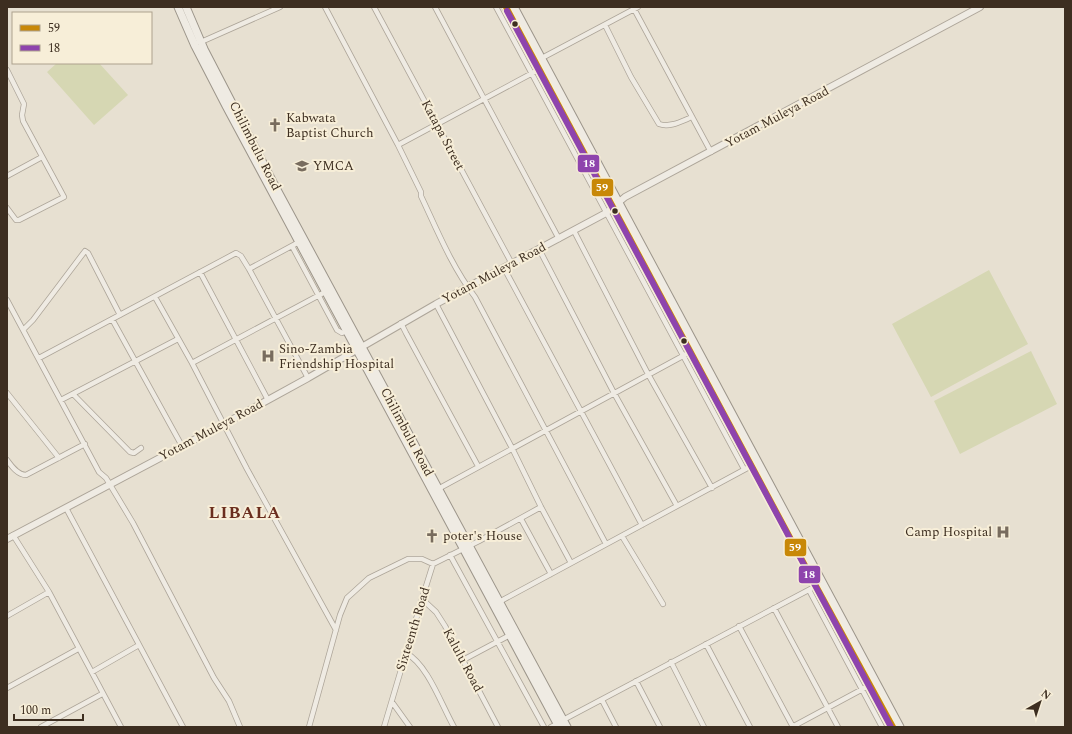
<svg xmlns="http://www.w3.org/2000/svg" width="1072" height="734" font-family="Spectral,serif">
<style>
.green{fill:#d6d7b3}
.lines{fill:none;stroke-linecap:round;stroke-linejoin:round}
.minor-casing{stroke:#ada599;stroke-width:6}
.tertiary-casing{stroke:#ada599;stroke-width:8}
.secondary-casing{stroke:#9c958a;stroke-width:9}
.minor{stroke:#efebe3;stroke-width:4.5}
.tertiary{stroke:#efebe3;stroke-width:6}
.secondary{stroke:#efebe3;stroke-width:7}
.bus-1-casing{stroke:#f7eed8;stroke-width:9}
.bus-2-casing{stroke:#f7eed8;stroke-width:9}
.bus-1{stroke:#c88808;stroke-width:6}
.bus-2{stroke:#8e44ad;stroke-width:6}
.bus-dot{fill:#3d2e20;stroke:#f7eed8;stroke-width:1.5}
.labels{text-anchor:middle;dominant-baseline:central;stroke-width:4;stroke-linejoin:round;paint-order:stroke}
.street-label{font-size:13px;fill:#3d2e20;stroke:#f7eed8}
.poi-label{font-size:13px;fill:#3d2e20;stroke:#f7eed8;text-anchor:start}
.district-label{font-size:17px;font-weight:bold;letter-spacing:1px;fill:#6b2e1e;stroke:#f7eed8}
.line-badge{stroke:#f7eed8;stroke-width:1.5}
.badge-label{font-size:11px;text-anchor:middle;font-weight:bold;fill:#fff}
</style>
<rect width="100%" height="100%" fill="#e7e0d1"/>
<!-- green -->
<path class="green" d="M57,63H99L128,95L94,125L47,72Z
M989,270L1028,344L931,397L892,324Z
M1031,351L1057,404L960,454L934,401Z"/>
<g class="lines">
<!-- minor casing -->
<g class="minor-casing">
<path id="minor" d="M325,7L398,145L421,192V196C437,230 452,267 475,297L606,544
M374,7L512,264
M435,7L559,239
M496,7L744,469
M633,7L711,152
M605,25L631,77L659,124C670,128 682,121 692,117
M201,42L280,7
M540,59L638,7
M7,70L24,104L22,115L23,121L64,197L19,220H16L7,208
M398,145L540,69
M7,176L42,157
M574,231L648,374L712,488
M292,246L337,330L342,333L347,331
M539,249L614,393L677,506
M504,268L642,525
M249,269L301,241
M200,272L268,400
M155,297L192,363L247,469L336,630
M7,300L99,472L106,478L133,523L214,678L229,701L240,727
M436,304L512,448L541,507L571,563
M112,319L182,446
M401,323L406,333L478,466
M24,329L33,320L85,251L88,253L120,315
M39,358L236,253L241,256L249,269L308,378
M192,363L327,291
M7,393L59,458
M73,394L130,452L134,453L141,448
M61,400L178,339
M7,460C12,467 18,475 26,475L85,444
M438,489L692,351
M66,508L183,727
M521,519L551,574
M13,535L49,592L121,727
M622,536L663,604
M450,555L544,727
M809,590L882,727
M422,599L436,612L445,626L498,727
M499,602L753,465
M774,608L838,727
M7,616L49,592
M739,626L793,727
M706,644L750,727
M406,653C428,665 441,704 454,727
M463,660L510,635
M671,662L704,727
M92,672L139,645
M636,681L660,727
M7,688L78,649
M602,700L616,727
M392,702L410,727
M563,720L818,585
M41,727L102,694
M309,727L340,615L347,598L369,578L408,559H422L433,564
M384,727L422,599L433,564L479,541L541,507
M551,727L557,724
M792,727L872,684"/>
</g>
<!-- tertiary casing -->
<g class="tertiary-casing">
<path id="tertiary" d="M7,539L224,424L308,378L436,304L606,213L625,197L980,7"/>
</g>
<!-- secondary casing -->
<g class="secondary-casing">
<path id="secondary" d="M178,7L195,46L226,106L559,727
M186,7L204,49L274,184L567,727
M506,7L614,207L816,586L893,727
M514,7L900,727"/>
</g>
<!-- minor -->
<use href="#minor" class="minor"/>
<!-- tertiary -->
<use href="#tertiary" class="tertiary"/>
<!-- secondary -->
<use href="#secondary" class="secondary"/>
<!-- bus-1 casing -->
<g class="bus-1-casing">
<path id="bus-1" d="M506,7L816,586L893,727"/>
</g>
<!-- bus-2 casing -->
<g class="bus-2-casing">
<path id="bus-2" d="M507,11L891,727"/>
</g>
<!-- bus-1 -->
<use href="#bus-1" class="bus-1"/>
<!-- bus-2 -->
<use href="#bus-2" class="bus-2"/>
</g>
<!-- icons -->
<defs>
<g id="church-bare" transform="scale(1.08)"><path d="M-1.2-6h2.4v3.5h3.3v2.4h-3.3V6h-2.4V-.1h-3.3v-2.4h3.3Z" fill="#786c5e" stroke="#f7eed8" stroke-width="2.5" paint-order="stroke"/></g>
<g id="university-bare" transform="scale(1.08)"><path d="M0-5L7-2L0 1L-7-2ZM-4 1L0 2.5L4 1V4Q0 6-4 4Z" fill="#786c5e" stroke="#f7eed8" stroke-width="2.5" paint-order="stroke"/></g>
<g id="hospital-bare" transform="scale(1.08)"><path d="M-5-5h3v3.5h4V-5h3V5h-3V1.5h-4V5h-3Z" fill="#786c5e" stroke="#f7eed8" stroke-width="2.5" paint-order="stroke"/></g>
</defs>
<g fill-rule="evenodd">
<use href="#church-bare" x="275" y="125"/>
<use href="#university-bare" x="302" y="166"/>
<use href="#hospital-bare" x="268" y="356"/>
<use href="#hospital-bare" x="1003" y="532"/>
<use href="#church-bare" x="432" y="536"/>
</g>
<!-- markers -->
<g class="bus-dot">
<circle cx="515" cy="24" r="3.5"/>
<circle cx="615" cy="211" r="3.5"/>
<circle cx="684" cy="341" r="3.5"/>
</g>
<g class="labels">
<!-- street labels -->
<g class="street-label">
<text transform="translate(777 117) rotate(-28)">Yotam Muleya Road</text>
<text transform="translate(443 135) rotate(62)">Katapa Street</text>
<text transform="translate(255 146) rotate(63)">Chilimbulu Road</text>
<text transform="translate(494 273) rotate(-28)">Yotam Muleya Road</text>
<text transform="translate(211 430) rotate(-28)">Yotam Muleya Road</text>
<text transform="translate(407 432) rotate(62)">Chilimbulu Road</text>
<text transform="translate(413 629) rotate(-73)">Sixteenth Road</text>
<text transform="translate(463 660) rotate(62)">Kalulu Road</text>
</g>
<!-- poi labels -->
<g class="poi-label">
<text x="286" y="118">Kabwata<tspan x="286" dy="15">Baptist Church</tspan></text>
<text x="313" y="166">YMCA</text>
<text x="279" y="349">Sino-Zambia<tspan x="279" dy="15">Friendship Hospital</tspan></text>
<text x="992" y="532" text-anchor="end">Camp Hospital</text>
<text x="443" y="536">poter's House</text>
</g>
<!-- district labels -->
<g class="district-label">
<text x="245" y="513">LIBALA</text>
</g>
</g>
<g class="line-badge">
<rect x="577" y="154" width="23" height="19" rx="4" fill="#8e44ad"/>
<rect x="591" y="178" width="23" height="19" rx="4" fill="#c88808"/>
<rect x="784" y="538" width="23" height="19" rx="4" fill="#c88808"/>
<rect x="798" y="565" width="23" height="19" rx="4" fill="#8e44ad"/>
</g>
<g class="badge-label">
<text x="589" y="167">18</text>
<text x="602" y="191">59</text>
<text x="795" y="551">59</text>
<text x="809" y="578">18</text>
</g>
<!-- border -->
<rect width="1072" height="734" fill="none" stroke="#3d2e20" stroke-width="16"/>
<!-- legend -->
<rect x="12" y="12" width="140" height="52" fill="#f7eed8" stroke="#ada18e"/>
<rect x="20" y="25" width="20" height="6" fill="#c88808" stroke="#ada18e"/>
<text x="48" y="32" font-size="12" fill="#3d2e20">59</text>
<rect x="20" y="45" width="20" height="6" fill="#8e44ad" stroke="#ada18e"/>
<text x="48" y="52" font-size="12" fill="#3d2e20">18</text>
<!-- north arrow -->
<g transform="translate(1040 702) rotate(39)" stroke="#f7eed8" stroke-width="3" paint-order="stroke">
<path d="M0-3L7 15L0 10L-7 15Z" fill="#3d2e20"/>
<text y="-6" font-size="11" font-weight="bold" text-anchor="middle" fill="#3d2e20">N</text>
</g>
<!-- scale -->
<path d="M14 714v6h69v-6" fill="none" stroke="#3d2e20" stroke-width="2"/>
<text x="20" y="714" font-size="12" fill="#3d2e20" stroke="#f7eed8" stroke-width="3" paint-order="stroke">100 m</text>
</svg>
